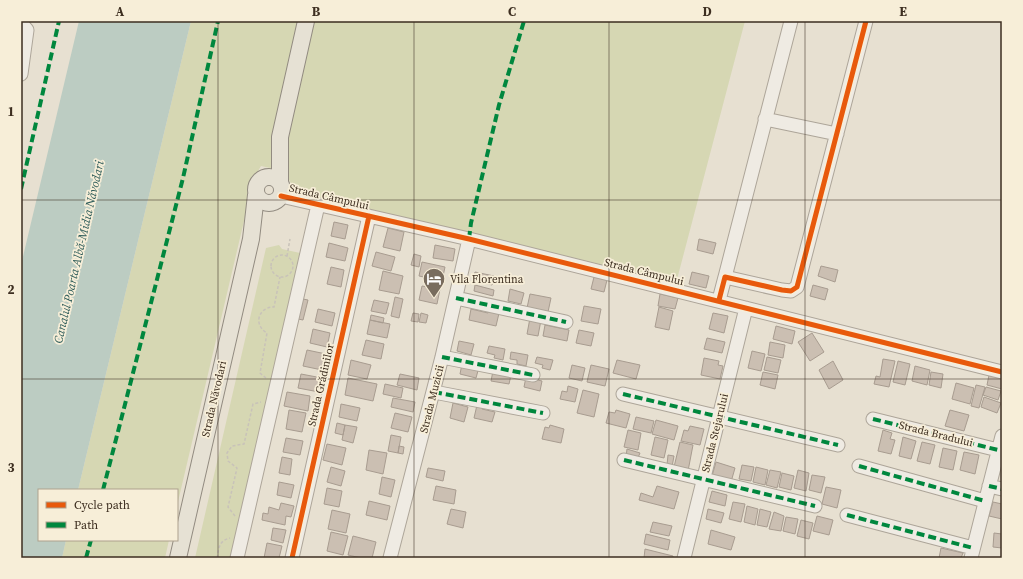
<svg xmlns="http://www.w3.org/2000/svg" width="1023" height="579" font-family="'Source Serif 4',serif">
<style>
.green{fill:#d6d7b3}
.water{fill:#bcccc2}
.building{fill:#cbbfb2;stroke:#a89c90}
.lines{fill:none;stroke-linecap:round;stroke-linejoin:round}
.minor-casing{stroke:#ada599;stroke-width:15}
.major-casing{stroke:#928b80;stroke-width:18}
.path{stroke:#c8c2b9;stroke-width:1.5;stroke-dasharray:3 2;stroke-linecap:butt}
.minor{stroke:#efebe3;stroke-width:13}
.major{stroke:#e6e1d4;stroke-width:16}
.quiet{stroke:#00873e;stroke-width:4;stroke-dasharray:8 4;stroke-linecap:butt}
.cycleway-casing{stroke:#f7eed8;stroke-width:8}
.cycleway{stroke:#e8590c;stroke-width:5}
.grid{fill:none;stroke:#3d2e20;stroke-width:1;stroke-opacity:0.55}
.labels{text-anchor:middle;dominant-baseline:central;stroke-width:3.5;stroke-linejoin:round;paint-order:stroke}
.street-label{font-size:11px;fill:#3d2e20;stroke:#f7eed8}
.poi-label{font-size:11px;fill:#3d2e20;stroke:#f7eed8;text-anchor:start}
.water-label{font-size:12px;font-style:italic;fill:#2f5d5a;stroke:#f7eed8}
.neatline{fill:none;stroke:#3d2e20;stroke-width:1.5}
.grid-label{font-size:13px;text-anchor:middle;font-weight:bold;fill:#3d2e20}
</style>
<rect width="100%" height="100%" fill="#e7e0d1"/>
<!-- green -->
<path class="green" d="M191,21H745L675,287L296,192L284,171L261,166L251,183L248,204L177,506V490H78Z
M279,245L282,249L300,253L305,251L242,558H195L266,248Z
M66,540H169L165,558H62Z"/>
<!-- water -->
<path class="water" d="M79,21H191L78,490H39V540H66L62,558H21V265Z"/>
<!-- building -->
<path class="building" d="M334,222L348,225L345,239L331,236Z
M388,228L404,232L400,251L383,247Z
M699,239L716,243L713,254L697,250Z
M329,243L348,248L345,261L326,257Z
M435,245L455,249L453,261L433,258Z
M376,252L395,257L391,271L372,266Z
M414,254L421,256L419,267L411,265Z
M422,262L445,267L442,281L419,276Z
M821,266L838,270L835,282L818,276Z
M331,267L344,270L341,287L327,284Z
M383,271L403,276L399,294L379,290Z
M475,272L494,276L492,285L473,280Z
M692,272L709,276L706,288L689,284Z
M594,277L607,280L604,292L591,289Z
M475,285L494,290L493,296L474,291Z
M813,285L828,289L825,300L810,296Z
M422,286L440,289L437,304L419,300Z
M510,289L524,293L521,304L508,301Z
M530,294L551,298L548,312L527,308Z
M660,294L678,298L675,309L658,306Z
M395,297L403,299L399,318L391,316Z
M303,299L308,300L303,320L298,319Z
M374,300L389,303L386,314L371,311Z
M584,306L601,309L598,324L581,321Z
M489,307L500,309L496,326L469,320L471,309L488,313Z
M659,307L673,311L669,330L655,327Z
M318,309L335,313L332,326L315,322Z
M413,313L419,314L418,322L411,321Z
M421,313L428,315L426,323L419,322Z
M713,313L728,316L724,333L709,329Z
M371,315L384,318L383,323L370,320Z
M530,318L541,320L538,336L527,334Z
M370,320L390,324L387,338L367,334Z
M545,325L569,330L567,341L543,336Z
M776,326L795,331L792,344L773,339Z
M313,329L330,333L327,347L310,343Z
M579,330L594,333L591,346L576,343Z
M812,333L824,352L810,361L798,342Z
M707,338L725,342L722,353L704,349Z
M366,340L384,344L381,359L362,355Z
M459,341L474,344L471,355L457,351Z
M770,342L785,345L783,358L768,355Z
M489,346L505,349L503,360L494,358L495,355L487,353Z
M307,350L326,354L322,370L303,366Z
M752,351L765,354L761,371L748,368Z
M511,352L528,355L526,366L517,364V360L510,359Z
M537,357L553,360L550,370L542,368L543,365L535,363Z
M767,357L781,360L778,373L764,370Z
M704,358L719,361L718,365L723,366L720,379L701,375Z
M883,359L895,361L889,387L874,384L876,376L880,377Z
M351,360L371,365L367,379L348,375Z
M617,360L640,365L636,379L613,373Z
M833,361L843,380L829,389L819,370Z
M898,361L910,364L905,385L893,382Z
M462,364L479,367L476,378L460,374Z
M572,365L585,368L582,381L569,378Z
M591,365L609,369L605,386L587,382Z
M915,366L930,370L927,385L912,381Z
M493,371L511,375L509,384L491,381Z
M763,372L778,375L775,389L760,385Z
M931,372L943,374L941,388L929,385Z
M301,374L322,378L319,392L298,388Z
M400,374L419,378L417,390L397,385Z
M989,375L1002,378V389L987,385Z
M526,377L542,381L540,391L524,387Z
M348,378L377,384L373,401L345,395Z
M956,383L974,388L970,404L952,399Z
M385,384L403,388L401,398L383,394Z
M976,385L985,387L979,408L971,406Z
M568,386L578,389L575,402L560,399L562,391L567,392Z
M986,387L1001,391L998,400L983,395Z
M583,390L599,394L594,417L577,413Z
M287,392L310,396L308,411L284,406Z
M984,397L1001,403L997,413L981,407Z
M393,398L415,402L413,412L391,407Z
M453,403L468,407L464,422L450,418Z
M341,404L360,408L357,421L339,417Z
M477,405L483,407L482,409L495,412L492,422L474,418Z
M289,410L306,413L302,432L286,429Z
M616,410L630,414L626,428L606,423L609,412L615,413Z
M950,410L969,415L964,431L945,426Z
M395,413L412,417L408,432L391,428Z
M636,417L654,421L651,433L633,429Z
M656,420L678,426L674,440L652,434Z
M337,423L345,425L343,435L335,433Z
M345,425L357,427L353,443L342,440Z
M550,425L564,429L561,443L542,439L545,427L549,428Z
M690,426L704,429L700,445L681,441L684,430L688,431Z
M628,430L641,433L638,450L624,447Z
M883,430L892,433L890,439L895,440L891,454L878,451Z
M391,435L401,437L398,453L388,451Z
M655,437L668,440L664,458L651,455Z
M903,437L916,441L911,459L899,456Z
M286,438L303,441L300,455L283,452Z
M680,442L693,445L688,471L674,467Z
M922,442L935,445L930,464L917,461Z
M327,444L346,448L342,465L323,460Z
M399,446L404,447L403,454L398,453Z
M943,448L957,451L953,470L939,467Z
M627,449L640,453L637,460L626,457Z
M369,450L387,453L383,474L366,470Z
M964,452L979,455L975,474L960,470Z
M668,455L674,456L672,467L667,465Z
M282,457L292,459L290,475L279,473Z
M716,462L735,468L731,482L712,476Z
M742,465L754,467L751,481L739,479Z
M331,467L345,471L341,486L327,482Z
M756,467L768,470L765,485L753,482Z
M428,468L445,471L443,481L426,477Z
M770,470L781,472L777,488L766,485Z
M798,470L809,473L806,491L794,488Z
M782,473L794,476L791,490L779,487Z
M812,475L825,477L821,493L809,490Z
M382,477L395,480L391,497L379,494Z
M279,482L294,485L291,498L277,495Z
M436,486L456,490L454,504L433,500Z
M657,486L679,492L674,509L639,500L641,493L653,497Z
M826,487L841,490L837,508L822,504Z
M327,488L342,491L339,507L324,504Z
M712,491L727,495L725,506L709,502Z
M369,501L390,506L387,520L366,515Z
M733,502L745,504L741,522L729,519Z
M993,502L1002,504V519L989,516Z
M281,503L294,506L291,517L286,516L285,525L262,520L263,513L268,514L269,507L279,510Z
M747,506L758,509L755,525L744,522Z
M451,509L466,512L463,528L447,524Z
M708,509L724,513L721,523L706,519Z
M760,509L771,512L767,527L757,525Z
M332,510L350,514L346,533L328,529Z
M774,512L784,516L781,531L769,529Z
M817,516L833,520L829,535L813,531Z
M786,517L798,519L795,534L783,531Z
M801,520L813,523L809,539L797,536Z
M653,522L672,526L669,536L650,532Z
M273,528L286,530L283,543L271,540Z
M711,530L735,537L731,550L708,544Z
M331,532L348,536L343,555L327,551Z
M994,533L1002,534V548L993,547Z
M646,534L670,540L668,550L644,544Z
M353,536L376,542L372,558H361L348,555Z
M267,543L282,546L279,558H264Z
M941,548L963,553L961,558H939Z
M645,549L673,556V558H644Z"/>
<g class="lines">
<!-- minor casing -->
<g class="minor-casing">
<path id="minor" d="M21,23L27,30L21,74
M765,119L837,134
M281,196L469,239L1002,372
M725,277L791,21
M456,298L566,322
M719,300L725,277L782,290L791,291L797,287L866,21
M442,357L533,375
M434,392L543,413
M623,394L838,445
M873,419L998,450
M624,460L815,506
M859,466L985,501
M989,486L1002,489
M847,515L973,548
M237,558L318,205
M292,558L369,216
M390,558L442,357L469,239
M684,558L746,308
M971,558L1002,436"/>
</g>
<!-- major casing -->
<g class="major-casing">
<path id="major" d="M256 190a13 13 0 1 1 26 0a13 13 0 1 1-26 0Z
M280,182V137L306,21
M178,558L251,239L256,195"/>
</g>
<!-- path -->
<path class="path" d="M271 266a11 11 0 1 1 22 0a11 11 0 1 1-22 0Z
M287,256L290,239
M266,378L260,373L267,333C253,325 258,307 274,307L280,277
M235,516L228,507L237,468L228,461L227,453L232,446L244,444L253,404L261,402
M217,558C219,547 219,541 230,538"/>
<!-- minor -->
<use href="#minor" class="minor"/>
<!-- major -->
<use href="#major" class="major"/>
<!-- quiet -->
<path class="quiet" d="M21,189L59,21
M469,239L471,223L499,105L524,21
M456,298L566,322
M442,357L533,375
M434,392L543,413
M623,394L838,445
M873,419L998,450
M624,460L815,506
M859,466L985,501
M989,486L1002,489
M103,490L183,178L218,21
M847,515L973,548
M86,558L91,540"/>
<!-- cycleway casing -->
<g class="cycleway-casing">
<path id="cycleway" d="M281,196L469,239L1002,372
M719,300L725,277L782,290L791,291L797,287L866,21
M292,558L369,216"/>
</g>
<!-- cycleway -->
<use href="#cycleway" class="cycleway"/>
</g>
<!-- grid -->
<path class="grid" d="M218,21V558M414,21V558M609,21V558M805,21V558M21,200H1002M21,379H1002"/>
<!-- icons -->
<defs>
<g id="hotel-pin" transform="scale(1.15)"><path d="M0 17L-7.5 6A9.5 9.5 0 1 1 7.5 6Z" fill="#786c5e" stroke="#f7eed8"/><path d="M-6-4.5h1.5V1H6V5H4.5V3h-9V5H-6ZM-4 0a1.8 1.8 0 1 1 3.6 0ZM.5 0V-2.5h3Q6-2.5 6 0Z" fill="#fff"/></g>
</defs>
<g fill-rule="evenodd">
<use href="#hotel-pin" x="434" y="279"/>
</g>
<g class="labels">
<!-- street labels -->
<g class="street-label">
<text transform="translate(329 197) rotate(13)">Strada Câmpului</text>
<text transform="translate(644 272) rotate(14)">Strada Câmpului</text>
<text transform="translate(321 385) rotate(-77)">Strada Grădinilor</text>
<text transform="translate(214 399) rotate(-77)">Strada Năvodari</text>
<text transform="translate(432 399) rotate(-76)">Strada Muzicii</text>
<text transform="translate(715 433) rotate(-76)">Strada Stejarului</text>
<text transform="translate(936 434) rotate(14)">Strada Bradului</text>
</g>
<!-- poi labels -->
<g class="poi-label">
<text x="450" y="279">Vila Florentina</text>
</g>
<!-- water labels -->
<g class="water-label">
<text transform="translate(79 252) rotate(-77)">Canalul Poarta Albă-Midia Năvodari</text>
</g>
</g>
<!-- border -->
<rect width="1023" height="579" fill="none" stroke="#f7eed8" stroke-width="44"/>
<!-- legend -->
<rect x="38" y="489" width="140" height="52" fill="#f7eed8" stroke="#ada18e"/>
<rect x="46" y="502" width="20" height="6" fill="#e8590c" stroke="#ada18e"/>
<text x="74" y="509" font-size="12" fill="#3d2e20">Cycle path</text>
<rect x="46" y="522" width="20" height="6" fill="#00873e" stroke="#ada18e"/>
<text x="74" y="529" font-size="12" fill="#3d2e20">Path</text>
<rect x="22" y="22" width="979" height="535" class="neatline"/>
<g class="grid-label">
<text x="120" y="16">A</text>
<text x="316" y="16">B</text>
<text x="512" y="16">C</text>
<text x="707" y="16">D</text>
<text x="903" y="16">E</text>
<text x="11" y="116">1</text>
<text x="11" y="294">2</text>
<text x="11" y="472">3</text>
</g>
</svg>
